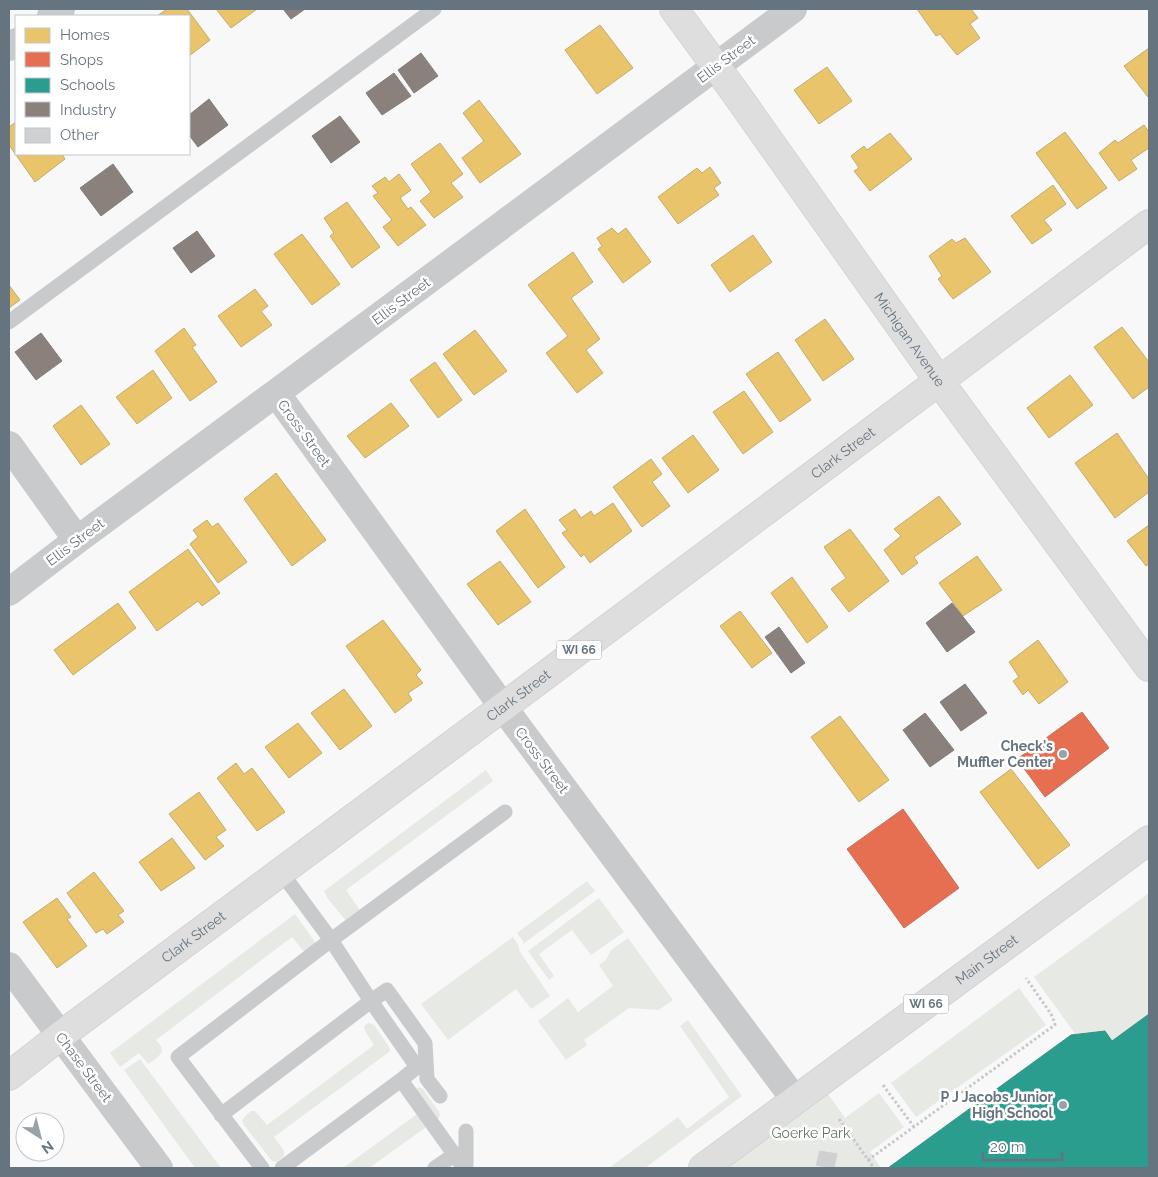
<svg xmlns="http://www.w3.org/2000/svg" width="1158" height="1177" font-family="Raleway,sans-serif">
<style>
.green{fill:#e7e9e5}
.homes{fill:#e9c46a;stroke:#c2ac70}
.shops{fill:#e76f51;stroke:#c0705f}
.schools{fill:#2a9d8f;stroke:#3c918a}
.industry{fill:#8a817c;stroke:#7f7d7d}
.building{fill:#cfd0d1;stroke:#e8e8e8}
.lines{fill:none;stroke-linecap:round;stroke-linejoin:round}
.secondary-casing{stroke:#d4d5d6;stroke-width:30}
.primary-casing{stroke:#d3d4d5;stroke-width:30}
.path{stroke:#c7c8c9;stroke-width:3;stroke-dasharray:2.5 2.5;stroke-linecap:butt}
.lane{stroke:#c9cacb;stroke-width:15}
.street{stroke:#c9cacb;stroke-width:28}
.secondary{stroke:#dededf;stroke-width:28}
.primary{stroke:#dededf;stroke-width:28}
.poi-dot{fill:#99a2a9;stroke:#fff;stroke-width:2}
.labels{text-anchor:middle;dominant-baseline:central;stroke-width:5;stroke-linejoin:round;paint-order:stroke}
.shield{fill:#fff;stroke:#949ea5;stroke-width:1}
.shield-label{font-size:12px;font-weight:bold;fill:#66747f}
.street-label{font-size:14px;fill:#66747f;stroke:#fff}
.poi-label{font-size:14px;font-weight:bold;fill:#66747f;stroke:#fff;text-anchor:end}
.park-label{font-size:14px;fill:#677865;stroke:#fff}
</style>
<rect width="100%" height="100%" fill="#f8f8f8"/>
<!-- green -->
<path class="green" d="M486,770L493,781L346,890L359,909L361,914L347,922L328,899L324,891Z
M587,881L595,891L523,944V941L517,933Z
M1149,893V1014L1112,1041L1105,1031L1076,1035L1034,977Z
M599,898L624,932L591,955L572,930L539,954L554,976L549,980L528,951Z
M295,914L315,942L318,950L306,953L301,948L292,937L156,1040L161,1046L162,1052L157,1058L148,1064L139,1053L120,1067L110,1053Z
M513,937L518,945L520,952L550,996L531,1009L516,989L448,1040L421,1004Z
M628,938L673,1000L659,1010L629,1008L584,1040L587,1045L566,1060L538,1021L568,998L578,1012L613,986L599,965L606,960L611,950Z
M1019,988L1046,1025L916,1117L891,1083Z
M688,1020L742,1096L645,1168H609L678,1117L687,1129L729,1097L680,1026Z
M369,1023L372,1024L375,1026L389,1047L390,1050L389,1052L274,1137L284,1151V1156L277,1162L272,1161L244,1125L242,1121L244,1117L251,1111H255L267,1125L374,1045L365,1031L364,1026Z
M140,1059L221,1168H195L124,1070Z
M821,1084L845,1118L879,1093L904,1127L870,1152L881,1168H701Z
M419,1087L423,1089L439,1112L440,1115L439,1118L369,1168H343L424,1109L414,1090Z"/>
<!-- homes -->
<path class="homes" d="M167,9H187L210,40L189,56V16H157Z
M216,9H257L231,28Z
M917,9H971L978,18L970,24L980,38L957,55L940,34L936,36Z
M600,25L633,68L597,94L565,50Z
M1149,48V96L1148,97L1124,66Z
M827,67L852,101L819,124L794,90Z
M479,100L521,154L480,183L462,158L484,141L463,113Z
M16,122V154H62L65,159L35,182L9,145V127Z
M1144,125L1149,132V148L1131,160L1137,169L1119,181L1099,153L1115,140L1118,143Z
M1065,132L1107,188L1077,209L1036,153Z
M890,133L912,159L870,191L854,171L859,168L851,156L864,146L867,150Z
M440,143L463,174L451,183L463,197L434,218L420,201L431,192L411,164Z
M710,167L721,183L714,188L719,195L678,224L658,197L697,168L702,173Z
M399,174L411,190L400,198L408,209L411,207L426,225L398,246L383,227L392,220L373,196L378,193L372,186L385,177L389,182Z
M1053,185L1066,204L1044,220L1052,230L1032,244L1011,216Z
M347,202L380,247L352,268L330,236L334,233L324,218Z
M612,228L618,234L626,228L651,262L623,283L598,249L602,246L597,238Z
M302,234L340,284L312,305L274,254Z
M753,235L772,262L730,292L711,265Z
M965,238L991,272L953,299L938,279L942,276L929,256L952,239L956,243Z
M573,252L593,282L571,298L600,339L586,350L603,373L577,393L546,353L568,336L528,285Z
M9,285L20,300L9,308Z
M255,289L268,306L261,311L272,325L241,347L218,316Z
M825,319L854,359L823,381L795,340Z
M1122,327L1149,362V387L1133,399L1094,347Z
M184,328L196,345L192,347L217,382L190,401L155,351Z
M475,330L507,371L474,395L443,354Z
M778,352L811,400L780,422L746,374Z
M435,362L462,400L438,418L410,380Z
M153,370L172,398L137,424L116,397Z
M1070,375L1093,405L1049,438L1027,408Z
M744,391L773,432L743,454L713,412Z
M391,403L409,426L365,458L347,436Z
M81,405L110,444L81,465L53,426Z
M1117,433L1149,479V492L1115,518L1075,463Z
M693,435L719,470L688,493L662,458Z
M651,459L662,474L652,482L670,506L642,527L613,487Z
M276,473L326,540L292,566L244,499Z
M939,496L961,524L914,557L918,563L902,575L884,550L901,536L894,529Z
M613,503L632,531L590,563L584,554L581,557L562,533L567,530L559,520L575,509L581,518L591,511L594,516Z
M525,509L565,567L538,588L496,531Z
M207,520L212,527L218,523L247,562L218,583L190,544L198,537L193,530Z
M1149,525V564L1146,566L1127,541Z
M850,529L889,581L849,612L831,589L846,578L824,547Z
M188,549L220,593L202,606L198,601L157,631L129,592Z
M977,556L1002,590L963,616L939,583Z
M500,561L531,602L498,625L467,584Z
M792,577L828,627L807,643L771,593Z
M118,603L136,628L73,675L54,650Z
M740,611L772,653L752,668L720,626Z
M383,620L421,670L416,675L423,683L408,693L412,700L395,713L346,646Z
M1038,640L1068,682L1039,704L1028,690L1023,695L1013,681L1019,677L1009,662Z
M344,689L372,726L340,750L311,713Z
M840,716L889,780L859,802L811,737Z
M298,723L322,753L289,778L265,747Z
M236,763L244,774L252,768L285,812L257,831L217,778Z
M1011,769L1070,845L1038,869L980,792Z
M199,792L226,830L216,837L224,846L205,860L169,814Z
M172,838L195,868L161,891L139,862Z
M94,872L124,911L118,915L124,922L107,934L103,929L96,933L67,893Z
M57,898L71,917L67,919L87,946L57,968L23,922Z"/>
<!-- shops -->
<path class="shops" d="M1082,712L1109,748L1045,797L1017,759Z
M903,809L959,888L904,928L847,849Z"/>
<!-- schools -->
<path class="schools" d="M1149,1014V1168H888L1071,1035L1105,1031L1112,1041Z"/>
<!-- industry -->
<path class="industry" d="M283,9H305L291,19Z
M421,53L438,76L414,93L398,70Z
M394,73L411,96L382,115L366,93Z
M209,99L228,125L198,147L189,135V115Z
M340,116L360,142L331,163L312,136Z
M113,164L133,192L101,216L80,188Z
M197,231L215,256L191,273L173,248Z
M41,333L62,361L36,380L15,352Z
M952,603L975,632L947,652L926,623Z
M779,627L805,663L791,673L765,637Z
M965,684L987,713L961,731L940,702Z
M925,713L954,750L930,767L903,730Z"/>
<!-- building -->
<path class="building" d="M819,1150L838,1153L835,1168H826L815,1166Z"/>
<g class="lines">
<!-- secondary casing -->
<g class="secondary-casing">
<g id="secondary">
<path id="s1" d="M674,9L734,91L939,381L1149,667"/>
</g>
</g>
<!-- primary casing -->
<g class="primary-casing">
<g id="primary">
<path id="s2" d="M9,1076L60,1036L503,707L1149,224"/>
<path id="s3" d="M703,1168L1149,840"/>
</g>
</g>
<!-- path -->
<path class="path" d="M883,1085L914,1127
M839,1119L874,1168
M868,1160L1045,1032L1055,1025L1054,1021L1051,1014L1026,978"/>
<!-- lane -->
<path class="lane" d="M9,322L434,9
M401,1080L417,1067L371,1001L387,990L425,1043L427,1079L440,1096
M221,1115L371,1001L331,940L505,812
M262,1168L178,1057L331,940L281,872
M282,1168L401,1080L464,1168
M435,1168L454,1155
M466,1168V1131"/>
<!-- street -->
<path class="street" d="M51,16L61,9
M9,47L16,42
M276,393L503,707L795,1100
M9,445L77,540
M9,592L77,540L276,393L793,9
M9,966L159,1168"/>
<!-- secondary -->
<use href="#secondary" class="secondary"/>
<!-- primary -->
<use href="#primary" class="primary"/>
</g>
<!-- markers -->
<g class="poi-dot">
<circle cx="1063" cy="754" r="5"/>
<circle cx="1063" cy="1105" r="5"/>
</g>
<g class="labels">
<!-- shield labels -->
<g class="shield">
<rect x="556.5" y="640.5" width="45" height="19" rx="4"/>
<rect x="903.5" y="994.5" width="45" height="19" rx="4"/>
</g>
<g class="shield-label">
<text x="579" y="650">WI 66</text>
<text x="926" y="1004">WI 66</text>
</g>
<!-- street labels -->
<g class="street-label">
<text transform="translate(726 59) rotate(-37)">Ellis Street</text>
<text transform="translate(401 301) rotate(-37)">Ellis Street</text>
<text stroke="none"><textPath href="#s1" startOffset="406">Michigan Avenue</textPath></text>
<text transform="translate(304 433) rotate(54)">Cross Street</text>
<text stroke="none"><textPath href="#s2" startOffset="1041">Clark Street</textPath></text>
<text transform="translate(75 542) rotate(-37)">Ellis Street</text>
<text stroke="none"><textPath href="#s2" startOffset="636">Clark Street</textPath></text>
<text transform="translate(542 760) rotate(53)">Cross Street</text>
<text stroke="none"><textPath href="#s2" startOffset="231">Clark Street</textPath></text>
<text stroke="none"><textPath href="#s3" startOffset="352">Main Street</textPath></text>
<text transform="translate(84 1067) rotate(53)">Chase Street</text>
</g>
<!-- poi labels -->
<g class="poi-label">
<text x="1053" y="746">Check's<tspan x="1053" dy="16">Muffler Center</tspan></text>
<text x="1053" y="1097">P J Jacobs Junior<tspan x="1053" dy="16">High School</tspan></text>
</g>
<!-- park labels -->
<g class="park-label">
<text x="811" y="1133">Goerke Park</text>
</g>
</g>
<!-- border -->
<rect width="1158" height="1177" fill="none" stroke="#66747f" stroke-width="20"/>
<!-- legend -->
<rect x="15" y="15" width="175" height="140" fill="#ffffff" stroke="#c2c7cc"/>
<rect x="25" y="28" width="25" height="15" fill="#e9c46a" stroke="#c2c7cc"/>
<text x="60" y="40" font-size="15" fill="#66747f">Homes</text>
<rect x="25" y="52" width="25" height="15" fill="#e76f51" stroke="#c2c7cc"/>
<text x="60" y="65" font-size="15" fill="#66747f">Shops</text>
<rect x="25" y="78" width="25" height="15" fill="#2a9d8f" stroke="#c2c7cc"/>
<text x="60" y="90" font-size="15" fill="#66747f">Schools</text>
<rect x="25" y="102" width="25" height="15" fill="#8a817c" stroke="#c2c7cc"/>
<text x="60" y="115" font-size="15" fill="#66747f">Industry</text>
<rect x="25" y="128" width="25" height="15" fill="#cfd0d1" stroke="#c2c7cc"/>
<text x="60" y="140" font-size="15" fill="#66747f">Other</text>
<!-- north arrow -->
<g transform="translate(40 1137) rotate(144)"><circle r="24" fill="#ffffff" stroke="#c2c7cc"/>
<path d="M0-4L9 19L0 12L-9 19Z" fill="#99a2a9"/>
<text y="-8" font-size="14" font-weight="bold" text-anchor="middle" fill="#66747f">N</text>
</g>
<!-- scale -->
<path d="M983 1152v8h79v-8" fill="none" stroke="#66747f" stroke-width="2.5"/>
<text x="990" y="1152" font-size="15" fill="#66747f" stroke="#ffffff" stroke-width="4" paint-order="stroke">20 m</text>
</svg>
